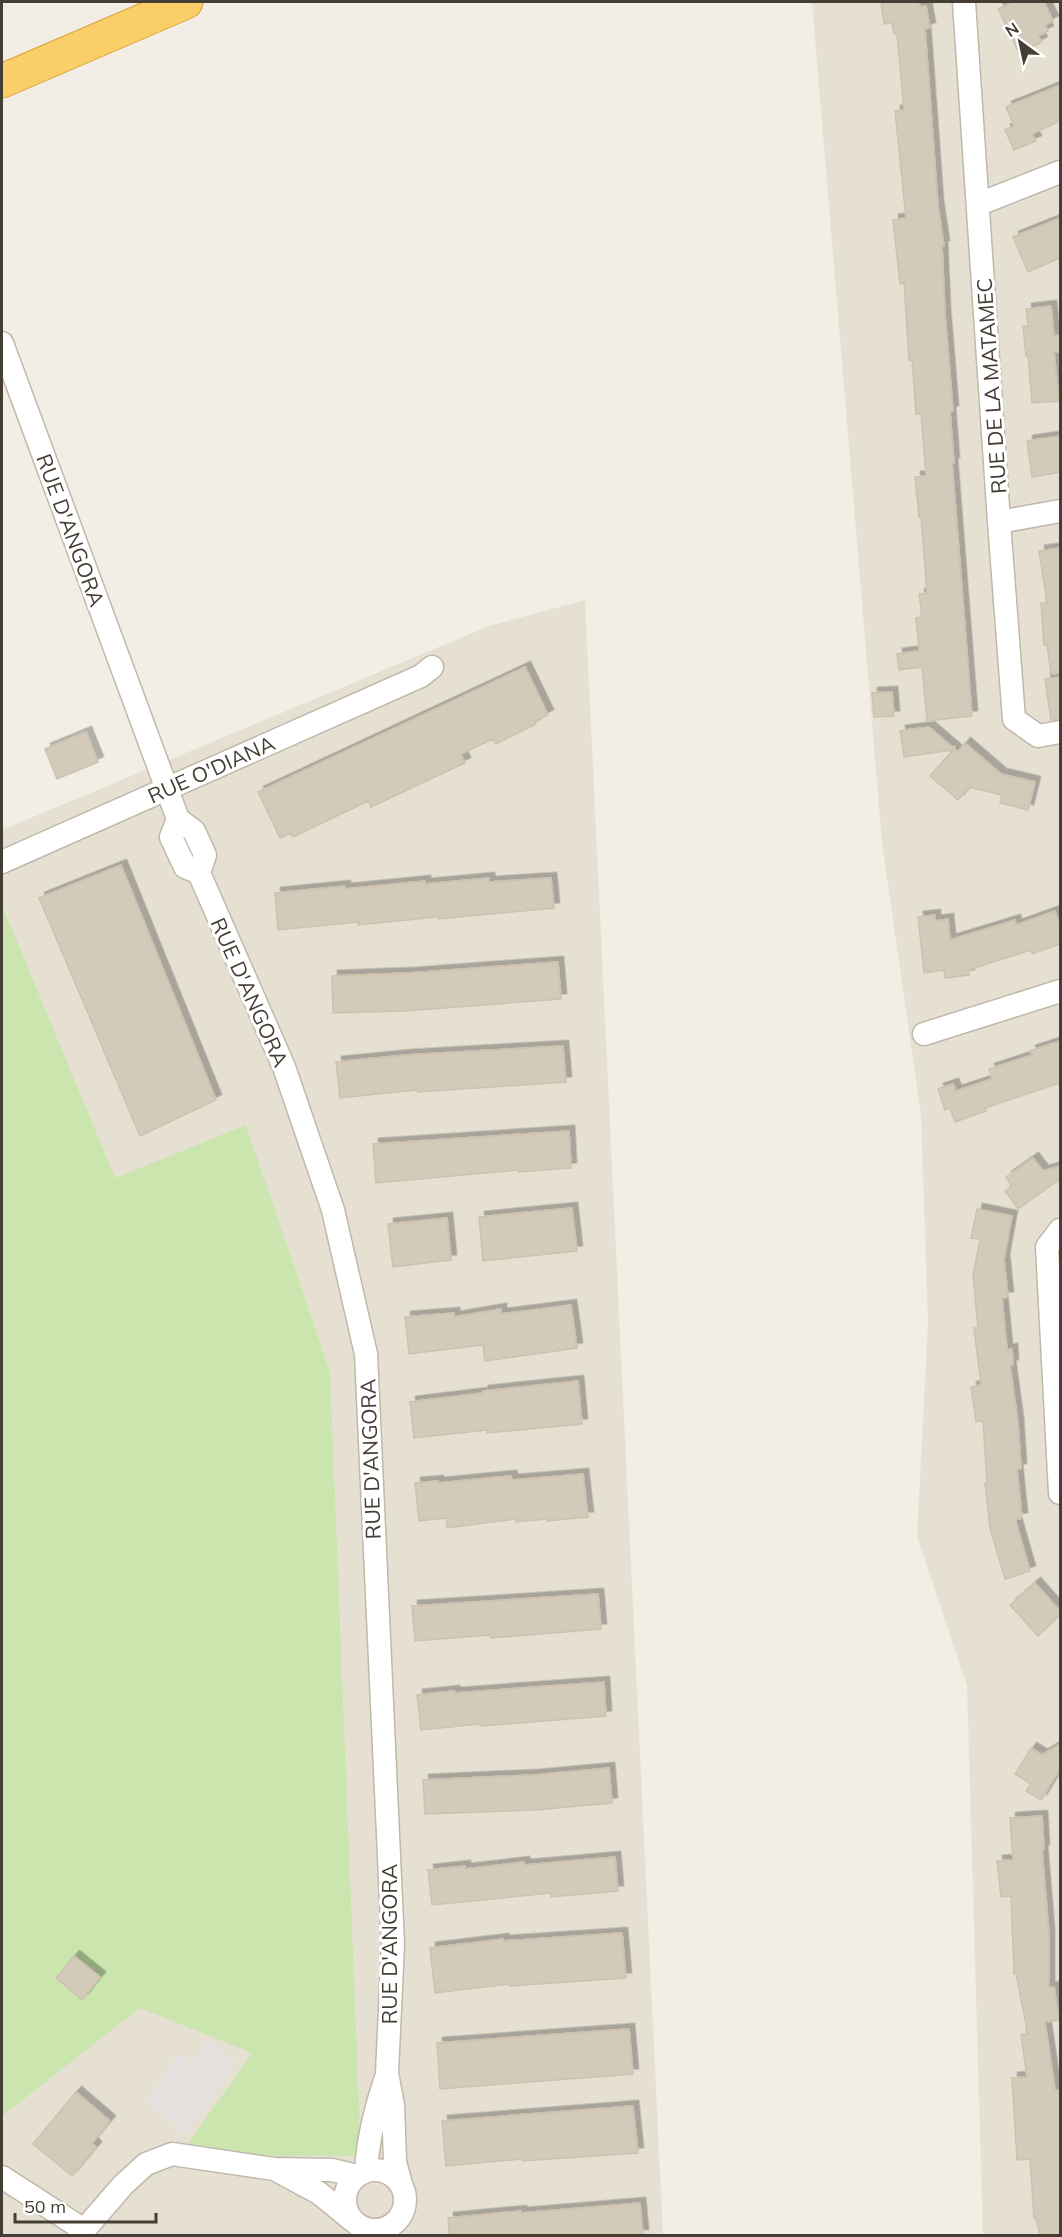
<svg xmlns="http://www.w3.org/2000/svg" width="1062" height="2237" font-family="Mulish,sans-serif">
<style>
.residential{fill:#e6e0d3}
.green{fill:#cae5ae}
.parking{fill:#e3e0dd}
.building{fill:#d3caba;stroke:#cec2ae;stroke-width:1.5;filter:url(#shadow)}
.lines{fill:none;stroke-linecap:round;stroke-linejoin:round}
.minor-casing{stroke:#c0b9aa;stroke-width:25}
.highway-casing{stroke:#d8a338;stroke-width:35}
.minor{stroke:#fff;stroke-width:22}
.highway{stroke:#face68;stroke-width:33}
.labels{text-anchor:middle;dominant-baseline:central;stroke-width:6;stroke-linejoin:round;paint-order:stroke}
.street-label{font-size:21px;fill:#443e35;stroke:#fff}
</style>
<defs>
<filter id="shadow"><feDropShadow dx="5.5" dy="-5.5" stdDeviation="0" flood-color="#0004"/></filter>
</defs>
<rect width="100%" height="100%" fill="#f2eee5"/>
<!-- residential -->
<path class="residential" d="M812,2H1060V2235H983L967,1686L917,1536L928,1324L921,1115L882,843Z
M585,600L663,2235L2,2236V830L489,626Z"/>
<!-- green -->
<path class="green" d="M2,905L115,1178L246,1125L330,1372L361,2156L180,2155L252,2053L140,2008L2,2116Z"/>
<!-- parking -->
<path class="parking" d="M207,2040L236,2061L187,2135L145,2102L178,2054L191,2063Z"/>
<!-- building -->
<path class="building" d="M881,2H919L920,7L926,6L930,28L925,29L938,206L944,246H942L945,314L953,411L950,412L954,463H952L972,716L927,721L922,667L899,670L897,654L919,651L916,618L922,617L919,594L927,593L921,517H919L915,477L926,476L921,414H916L912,359L909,360L904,283L900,284L893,220L906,218L895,111L904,110L897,34H894L892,23L884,24Z
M1014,2H1044L1053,21L1045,25L1048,31L1038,36L1042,42L1019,53L998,9Z
M1060,85V121L1032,134L1036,141L1014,150L1005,130L1014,126L1006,107Z
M1060,218V258L1028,272L1013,237Z
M1051,306L1054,336L1060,335V352H1054L1059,401L1032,403L1028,356H1026L1023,326H1028L1026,309Z
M1060,436V472L1032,477L1027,441Z
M1060,548V673L1051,674L1047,645H1044L1041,603H1047L1039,551Z
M525,667L548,715L535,721L536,724L496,744L493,739L461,754L465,763L371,807L368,801L293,837L291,833L280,838L258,792Z
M1060,677V719L1051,720L1045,679Z
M892,692L894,716L874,717L872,693Z
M929,727L958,752L965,743L1001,774L1035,782L1028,810L1000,803L1002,795L969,787L958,800L930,776L953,750L904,757L900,731Z
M86,732L98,762L57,779L45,749Z
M121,865L216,1100L140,1136L39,898Z
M489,878V882L551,878L554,908L438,919V917L358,925V922L278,930L275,893L345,886V889L425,881V884Z
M1055,911L1060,927V944L1032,954L1031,950L968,970L969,975L945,978L944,970L924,973L918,917L935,915V921L948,919L950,940L1015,920L1016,925Z
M558,962L561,999L405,1011L333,1013L332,976L410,973Z
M1060,1041V1083L985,1108L986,1111L955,1122L950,1108L945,1110L938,1089L953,1084L956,1091L992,1079L989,1069L1032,1055L1030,1051Z
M563,1046L566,1082L418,1092L417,1090L340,1098L336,1062L407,1055Z
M569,1131L571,1168L518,1172V1170L376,1183L373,1144Z
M1033,1158L1043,1171L1060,1166V1179L1018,1209L1005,1191L1012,1186L1006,1177Z
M572,1208L577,1251L483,1261L479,1217Z
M977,1209L1012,1216L1004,1259L1008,1297L1002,1298L1007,1350L1012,1349L1013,1365H1010L1018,1423L1021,1469H1017L1022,1518L1015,1519L1030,1571L1005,1579L990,1528L985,1483H987L983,1421L976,1422L971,1387L981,1385L974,1328H978L973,1276L980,1239L971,1238Z
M447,1218L451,1260L393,1267L388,1224Z
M571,1305L577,1348L485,1361L483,1345L409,1354L405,1317L454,1313V1317L501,1309V1314Z
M578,1381L582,1424L487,1433V1430L414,1438L410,1402L483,1393V1391Z
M583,1474L588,1517L547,1521V1519L516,1522V1519L447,1528L446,1518L419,1521L415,1483L438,1481V1483L511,1476L512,1480Z
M1035,1583L1060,1611V1615L1038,1636L1010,1605Z
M598,1594L601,1629L491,1638V1635L415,1641L412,1606Z
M604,1682L606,1716L481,1726L480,1724L421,1730L417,1695L454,1691L455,1693Z
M1060,1744V1769L1041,1800L1026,1791L1031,1784L1015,1774L1031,1748L1042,1755Z
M609,1768L612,1803L535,1810L425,1814L423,1780L534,1775Z
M1042,1816L1044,1850H1042L1049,1934V1988L1054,1987L1059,2020L1045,2022L1055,2090H1059L1060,2106V2235H1040L1036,2217L1034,2218L1030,2159L1017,2160L1012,2078L1027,2077L1021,2035L1028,2034L1016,1974H1014L1011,1896L1001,1897L997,1861L1013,1860L1010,1818Z
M615,1857L618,1891L551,1897V1893L432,1905L428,1870L465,1866V1869L524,1862L525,1865Z
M622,1933L626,1978L510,1986V1984L435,1993L430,1948L503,1939L504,1941Z
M74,1956L100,1977L82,2000L56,1978Z
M629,2029L633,2074L440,2089L437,2043Z
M76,2092L110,2121L92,2143L96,2147L72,2176L33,2144Z
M633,2106L638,2153L522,2161V2159L446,2166L442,2121Z
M640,2203L643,2235H449L448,2218L521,2211V2213Z"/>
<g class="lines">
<!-- minor casing -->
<g class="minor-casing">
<path id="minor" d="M964,2L999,522L1014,719L1038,736L1060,732
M979,204L1060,172
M2,343L178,819L194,831L205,855L199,873L284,1067L333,1210L366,1354L393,1944L387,2073L393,2105L395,2162L401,2184
M999,522L1060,511
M178,819L171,837L185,867L199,873
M2,862L421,676L432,667
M924,1034L1060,991
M1060,1230L1047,1247L1060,1493
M345 2200a30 30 0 1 1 60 0a30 30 0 1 1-60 0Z
M278,2171L319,2193L352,2220
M366,2171C368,2138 376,2106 387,2075
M2,2177L84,2230
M79,2236L123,2185L146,2164L172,2154L274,2169L332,2170L357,2176"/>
</g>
<!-- highway casing -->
<g class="highway-casing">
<path id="highway" d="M2,81L186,2"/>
</g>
<!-- minor -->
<use href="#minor" class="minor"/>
<!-- highway -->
<use href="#highway" class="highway"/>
</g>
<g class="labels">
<!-- street labels -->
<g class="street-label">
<text transform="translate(991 386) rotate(-94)">RUE DE LA MATAMEC</text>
<text transform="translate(71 530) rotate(70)">RUE D'ANGORA</text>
<text transform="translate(211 769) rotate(-24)">RUE O'DIANA</text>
<text transform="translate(250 992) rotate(66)">RUE D'ANGORA</text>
<text transform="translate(370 1459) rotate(-92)">RUE D'ANGORA</text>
<text transform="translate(389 1944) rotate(-90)">RUE D'ANGORA</text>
</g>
</g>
<!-- border -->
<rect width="1062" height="2237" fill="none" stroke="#443e35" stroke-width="6"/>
<!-- north arrow -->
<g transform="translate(1020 42) rotate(327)" stroke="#ffffff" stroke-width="4.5" paint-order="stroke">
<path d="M0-4.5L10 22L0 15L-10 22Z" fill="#443e35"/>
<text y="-9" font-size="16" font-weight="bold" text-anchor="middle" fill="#443e35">N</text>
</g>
<!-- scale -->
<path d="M15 2213v9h141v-9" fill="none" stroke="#443e35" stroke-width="3"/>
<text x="24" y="2213" font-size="18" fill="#443e35" stroke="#ffffff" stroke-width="4.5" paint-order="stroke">50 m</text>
</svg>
